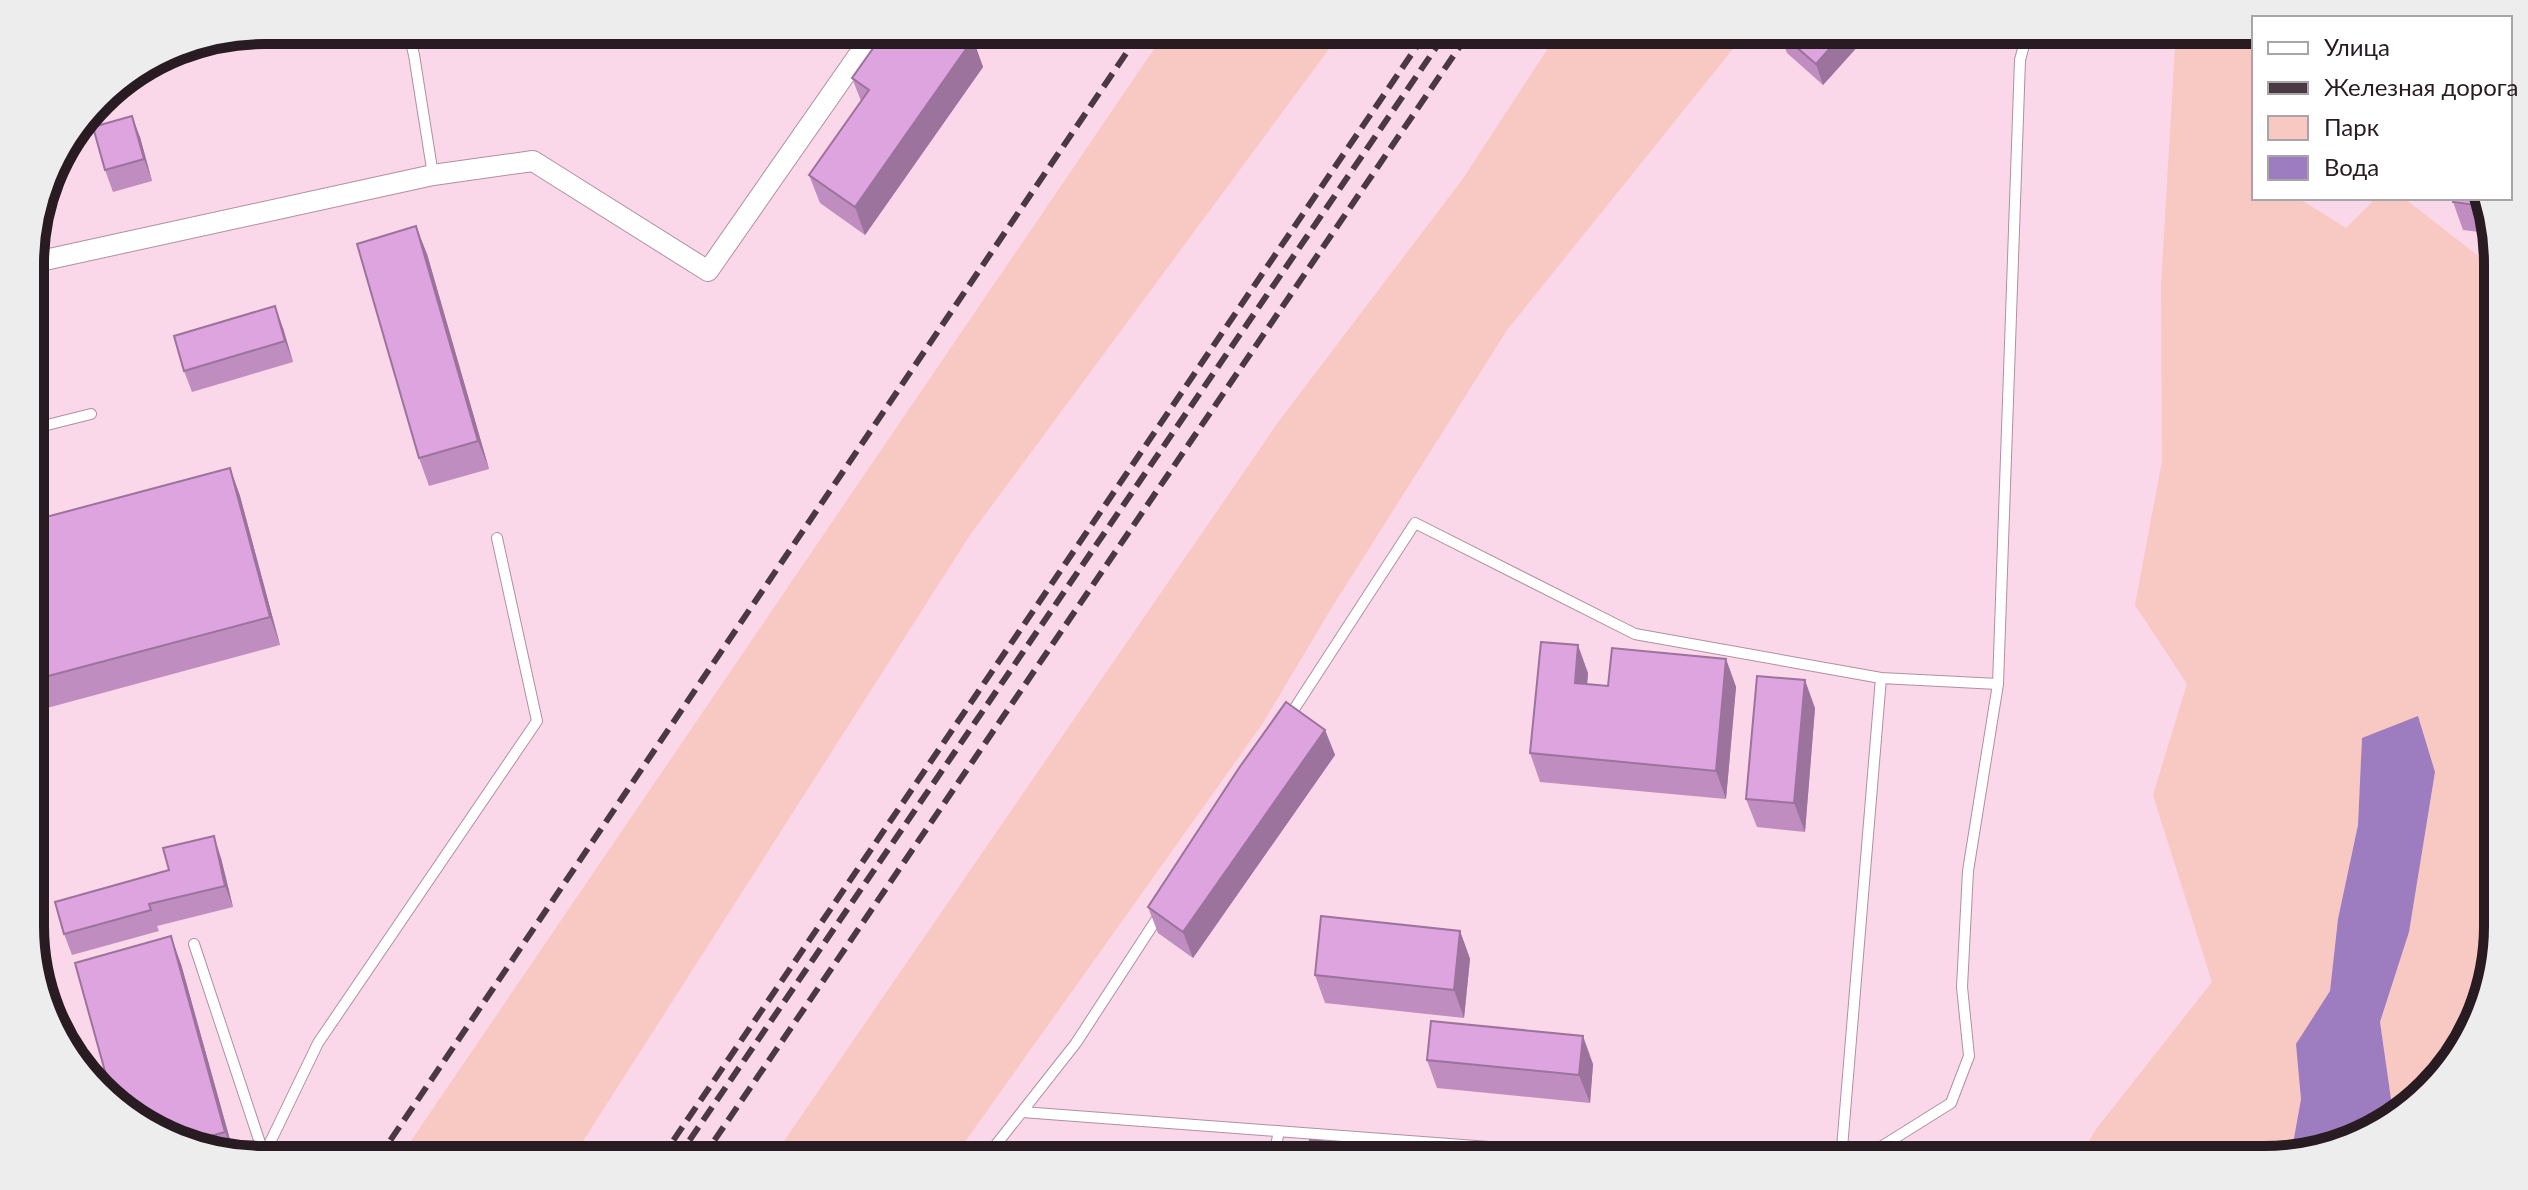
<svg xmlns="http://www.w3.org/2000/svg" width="2528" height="1190" font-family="Lato,sans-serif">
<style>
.green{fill:#f8c8c3}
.water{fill:#9d7cbf}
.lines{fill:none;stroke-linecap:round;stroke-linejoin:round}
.service-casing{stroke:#b090a0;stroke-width:12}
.minor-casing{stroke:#b090a0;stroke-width:22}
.service{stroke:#fff;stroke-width:10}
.minor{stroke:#fff;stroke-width:20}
.rail{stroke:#4a3942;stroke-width:6;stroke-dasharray:16 8;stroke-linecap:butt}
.wall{fill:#bf8dc0}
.shaded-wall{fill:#9b739c}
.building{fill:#dea4df;stroke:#9b739c;stroke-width:2}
.rim{fill:none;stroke:#281b22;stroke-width:10}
</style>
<rect width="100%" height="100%" fill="#fad7e9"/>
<!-- green -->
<path class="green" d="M1167,30H1343L970,535L571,1160H398Z
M1560,30H1748L1507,330L1329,612L1263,723L952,1160H771L1279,421L1462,180Z
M2176,30H2254V198H2298L2346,228L2376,198H2404L2496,270L2498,926L2480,1016L2394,1120L2380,1022L2409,932L2435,772L2362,738L2358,825L2338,919L2330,991L2297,1044L2301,1099L2291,1155L2278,1160H2077L2097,1128L2212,982L2153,795L2187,684L2135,605L2162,461L2161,285Z"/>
<!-- water -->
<path class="water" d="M2418,716L2435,772L2409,932L2380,1022L2394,1120L2291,1155L2301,1099L2296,1044L2330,991L2338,919L2358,825L2362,738Z"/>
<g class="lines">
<!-- service casing -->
<g class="service-casing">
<path id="service" d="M408,30L414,55L433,175
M31,429L91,414
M1881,678L1998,684L2020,60L2028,30
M1289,717L1415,523L1635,634L1881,678L1841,1160
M194,944L264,1155L262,1158
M1022,1112L1662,1160
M264,1155L318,1043L537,721L497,538
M984,1160L1076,1043L1160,914
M1273,1160L1279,1131
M1860,1160L1951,1103L1969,1056L1962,987L1968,871L1998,684"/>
</g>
<!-- minor casing -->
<g class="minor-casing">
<path id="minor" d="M31,263L433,175L533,161L708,271L876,30"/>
</g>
<!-- service -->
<use href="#service" class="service"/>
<!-- minor -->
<use href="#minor" class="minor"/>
<!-- rail -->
<path class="rail" d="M377,1160L1142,30
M660,1160L1428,30
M676,1160L1448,30
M701,1160L1471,30"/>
</g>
<!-- wall -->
<path class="wall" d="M1781,30H1866L1868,35L1823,85L1787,53L1779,32Z
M973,39L983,67L865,235L820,203L809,175L861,101L852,78Z
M140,137L152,181L113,192L105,170Z
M2445,198H2481L2496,234L2463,230L2453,202L2454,200Z
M427,254L489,469L429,486L419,458Z
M283,328L293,362L192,392L184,371Z
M230,468L240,496L280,645L47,708L37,679Z
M1726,659L1736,687L1726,799L1540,782L1530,753L1588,673L1587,684L1608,686Z
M1815,708L1805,832L1757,827L1746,799Z
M1325,730L1335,755L1193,958L1158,933L1148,907Z
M221,858L233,907L157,926L159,931L72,955L64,934L169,870Z
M1460,931L1470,959L1464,1018L1325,1003L1315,975Z
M181,964L234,1154L174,1142Z
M1427,1060L1593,1064L1590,1103L1437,1088Z"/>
<!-- shaded-wall -->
<path class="shaded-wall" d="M1846,30H1866L1868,35L1823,85L1816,64Z
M973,39L983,67L865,235L855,207Z
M132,116L140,137L152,181L144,159Z
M416,226L427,254L489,469L478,441Z
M275,306L283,328L293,362L285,341Z
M230,468L240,496L280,645L270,617Z
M1578,645L1588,673L1585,711L1575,683Z
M1726,659L1736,687L1726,799L1716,771Z
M1805,680L1815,708L1805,832L1794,803Z
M1325,730L1335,755L1193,958L1183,932Z
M214,836L221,858L233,907L225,886Z
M1460,931L1470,959L1464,1018L1454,990Z
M171,936L181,964L234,1154L225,1132Z
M1583,1036L1593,1064L1590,1103L1579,1075Z
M1329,1142L1335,1156L1334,1160H1328Z"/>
<!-- building -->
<path class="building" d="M886,30H960L973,39L855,207L809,175L869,90L852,78Z
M1781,30H1846L1816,64L1779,32Z
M132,116L144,159L105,170L93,127Z
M2454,198H2481L2484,206L2453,202Z
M416,226L478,441L419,458L357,244Z
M275,306L285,341L184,371L174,336Z
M230,468L270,617L37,679L31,660V521Z
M1541,642L1578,645L1575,683L1608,686L1612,648L1726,659L1716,771L1530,753Z
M1757,676L1805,680L1794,803L1746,799Z
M1286,702L1325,730L1183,932L1148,907L1239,768Z
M214,836L225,886L149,904L151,910L64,934L55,902L169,870L163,848Z
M1321,916L1460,931L1454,990L1315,975Z
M171,936L225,1132L182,1144L174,1142L111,1093L75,963Z
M1431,1021L1583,1036L1579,1075L1427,1060Z
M1310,1140L1329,1142L1328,1160H1308Z"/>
<!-- crop -->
<path d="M0 0H2528V1190H0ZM264 44H2264A220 220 0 0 1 2484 264V926A220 220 0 0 1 2264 1146H264A220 220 0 0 1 44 926V264A220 220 0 0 1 264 44Z" fill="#eeeded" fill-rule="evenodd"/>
<path class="rim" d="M264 44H2264A220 220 0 0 1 2484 264V926A220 220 0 0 1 2264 1146H264A220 220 0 0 1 44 926V264A220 220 0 0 1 264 44Z"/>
<!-- legend -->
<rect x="2252" y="16" width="260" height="184" fill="#ffffff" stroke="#a9a4a7" stroke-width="2"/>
<rect x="2268" y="42" width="40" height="12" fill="#ffffff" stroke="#a9a4a7" stroke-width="2"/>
<text x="2324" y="56" font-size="24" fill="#281b22">Улица</text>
<rect x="2268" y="82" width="40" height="12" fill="#4a3942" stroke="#a9a4a7" stroke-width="2"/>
<text x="2324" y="96" font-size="24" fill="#281b22">Железная дорога</text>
<rect x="2268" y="116" width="40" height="24" fill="#f8c8c3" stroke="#a9a4a7" stroke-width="2"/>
<text x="2324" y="136" font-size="24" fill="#281b22">Парк</text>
<rect x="2268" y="156" width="40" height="24" fill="#9d7cbf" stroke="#a9a4a7" stroke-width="2"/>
<text x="2324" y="176" font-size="24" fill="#281b22">Вода</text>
</svg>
